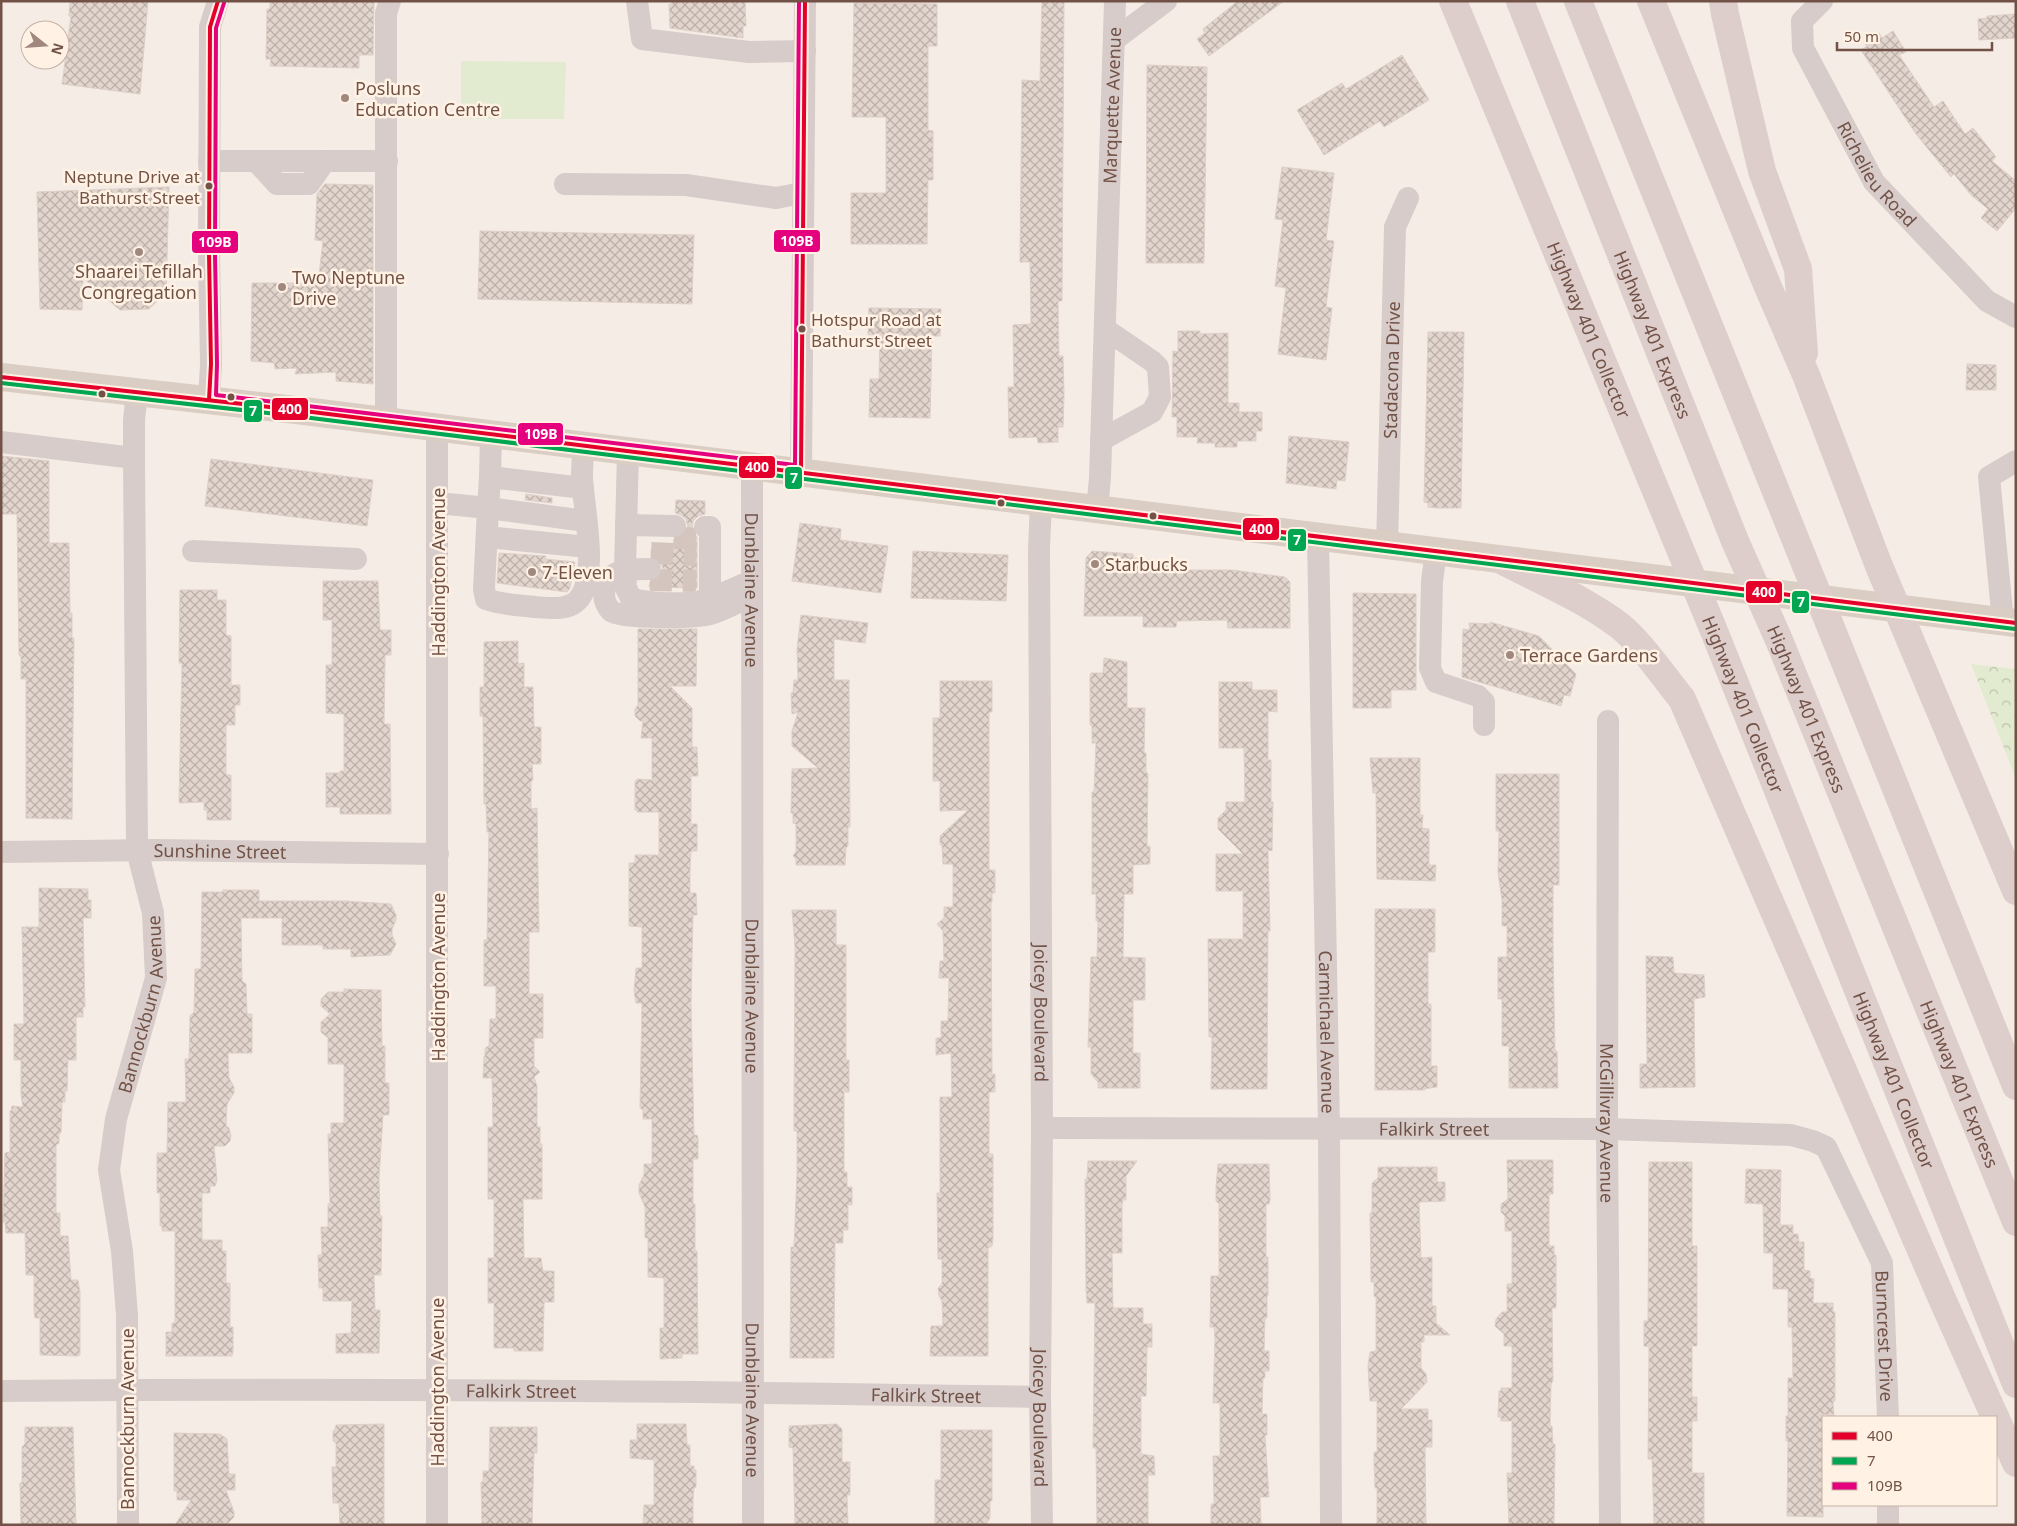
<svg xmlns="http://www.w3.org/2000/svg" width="2017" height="1526" font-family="'Noto Sans',sans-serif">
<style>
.forest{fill:url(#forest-crowns)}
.garden{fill:#e2ebcf}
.building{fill:url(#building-cross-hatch);stroke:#decfc7}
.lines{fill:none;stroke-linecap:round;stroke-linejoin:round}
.minor-tunnel{stroke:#d4c6be;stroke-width:22;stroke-dasharray:22 11;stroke-linecap:butt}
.minor{stroke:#d7ccc9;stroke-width:22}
.major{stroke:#dacdc4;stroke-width:28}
.highway{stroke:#ddcdcb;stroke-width:28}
.bus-1-casing{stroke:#fff2e4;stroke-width:8}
.bus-2-casing{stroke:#fff2e4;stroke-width:8}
.bus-3-casing{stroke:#fff2e4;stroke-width:8}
.bus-1{stroke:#e4002b;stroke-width:4}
.bus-2{stroke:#00a651;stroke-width:4}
.bus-3{stroke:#e5007d;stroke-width:4}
.poi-dot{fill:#a0887e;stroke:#fff2e4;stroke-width:2}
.bus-dot{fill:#725247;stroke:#fff2e4;stroke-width:2}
.labels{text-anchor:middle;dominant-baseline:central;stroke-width:5;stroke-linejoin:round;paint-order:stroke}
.bus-label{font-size:17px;fill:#725247;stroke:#fff2e4;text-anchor:end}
.poi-label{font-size:18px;fill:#725247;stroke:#fff2e4;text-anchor:start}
.street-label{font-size:18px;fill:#725247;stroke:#fff2e4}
.line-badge{stroke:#fff2e4;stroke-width:2}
.badge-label{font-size:14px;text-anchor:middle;font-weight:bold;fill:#fff}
</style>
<defs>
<pattern id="forest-crowns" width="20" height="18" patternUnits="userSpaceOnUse" patternTransform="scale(1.25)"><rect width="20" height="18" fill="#e2ebcf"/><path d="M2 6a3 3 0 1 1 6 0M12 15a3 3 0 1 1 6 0" fill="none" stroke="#bcc1aa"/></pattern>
<pattern id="building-cross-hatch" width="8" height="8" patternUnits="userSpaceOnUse" patternTransform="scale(1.25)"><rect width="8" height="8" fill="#e1d5cd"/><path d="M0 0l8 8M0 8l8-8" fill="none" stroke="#bbafa8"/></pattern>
</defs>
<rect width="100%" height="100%" fill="#f5ede5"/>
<!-- forest -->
<path class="forest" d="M1971,664L2016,669V779Z"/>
<!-- garden -->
<path class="garden" d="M461,61L566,62L564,119H461Z"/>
<!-- building -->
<path class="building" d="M70,1H148L140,94L62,84L71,16H69Z
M270,1H374L373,55H359V68L270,66L271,59H266L267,9H270Z
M672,1H745L746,26H743V38L670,28L669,4H672Z
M1042,1H1064L1062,301H1058L1059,356H1063L1064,395L1063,427H1058V442L1038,443L1037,437L1009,438L1008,387H1014L1013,325L1031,324L1030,262H1020L1022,80L1040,81Z
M1238,1H1284L1209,56L1197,39L1205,33L1203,29Z
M854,3L937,4V46H928V130L933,131V180H928L927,244H851V193H886V117H852Z
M2016,14V38L1979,40L1978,19L1987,18V16Z
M1893,31L1906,52L1899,55L1934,107L1943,101L1965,134L1973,128L1996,157L1992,161L2016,181V208L1997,231L1981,218L1988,209L1971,195L1954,174L1951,177L1916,134L1861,50L1867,46L1864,42L1879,33L1882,38Z
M1402,55L1429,100L1384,127L1380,121L1324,155L1297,110L1342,83L1346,89Z
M1147,65L1207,67L1204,263H1146Z
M1282,167L1334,173L1326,240L1334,241L1326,307L1332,308L1326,360L1278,354L1286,288L1275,286L1283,220L1275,219Z
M325,184L373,185V384L336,381V372L295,374L297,368L275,369L274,363L251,361L252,283H318L323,241L315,240L317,194Z
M169,187L166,293L149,309L120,310L83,278L82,310L40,309L37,192Z
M480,231L694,235L692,304L478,299Z
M869,308L941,309L940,336H932L930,418L869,417L870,379H879L880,335H868Z
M1178,331H1200V334L1228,333V403H1239V412H1262V431H1256V441H1237V447H1215V443H1197L1198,437H1177V417H1172L1173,351L1178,352Z
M1428,332H1464L1461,508H1436L1428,507V503L1424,502Z
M1967,364L1996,365V390H1966Z
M1289,436L1349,442L1345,481L1337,480L1336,489L1286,483Z
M1,456L49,461V543H69L70,613H72V638H74L72,819L26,818V679H21V657L19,655L17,514H1Z
M211,459L373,480L367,526L205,506Z
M526,494L552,498V503L525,500Z
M676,500L705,501V514L698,516L693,521L692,527L693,533L697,537V588L649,587L650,582L657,580L662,575L663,569L661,562L656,557L651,556V550L673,552L674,539L681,538L686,532L688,526L686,519L681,515L675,513Z
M800,523L841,529L840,540L888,546L881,593L792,581Z
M913,551L1008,555L1006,601L911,598Z
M1092,551L1133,554V558L1181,563V570H1232L1285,577L1290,582V628H1228L1227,620L1177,621L1176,627H1143V616H1084L1086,558Z
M499,553L546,556L545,559L575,562L570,588L567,592L497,583Z
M323,581H378L380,630H391V655H385V662L384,724H390L391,814H340V807H326V773H340V771H344V714L326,713V665H332V620H323Z
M180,590H217V600H226V635L231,636V685H240V705H235V725H226V775H231V820H207V810H204V802L179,803L182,663H179Z
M1353,593L1416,594V690H1391V708H1353Z
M801,615L868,623L865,643L834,639V680H849L850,827H848V846L846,848L845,865H796V859L793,856L796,851V824L793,823V813H791L792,769L818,768L792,746V731L798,712L792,714L791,693H793L794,680H798L797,649Z
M1490,622L1539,636L1576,674L1570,696L1564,695L1561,706L1462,677L1463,629L1470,630L1469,623L1490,624Z
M638,629H697L696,686H670L692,708V747H697L698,776H691V824H697V851H691L690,871V893H696L697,915H693L691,1003L694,1135H697L698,1138V1159H693V1204H695V1251H697L698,1354H682V1358L660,1359V1328H664V1278L648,1277V1238H645V1207L639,1193V1185L644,1175V1164H652V1119H643V1110L640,1108L642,1003H636L634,991L636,968H642V927L629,926V863H635V855H659V812H637V810H635V782L637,779L652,780V738H641L643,721H640L635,716V709L638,705Z
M518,641V664L524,663V687H533L534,727H541V764H532L533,780L531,782V809L537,808L539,932H529V994H543V1038H534V1066L540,1072L534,1077L537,1086V1127H540V1144H542V1199H523L524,1258H541L543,1271H554V1302H544L543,1351H514V1348H494V1303H488V1258H494V1199H488V1127H493L492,1078H483L484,1056H485V1048L489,1046L490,1019H496V986H484V940H487L489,832H487L486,804H484L483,716H480V687H484V642Z
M1104,658L1127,662V708H1145L1144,753H1146V772L1148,774L1147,847L1150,846V864L1133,865V894H1124L1123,957L1145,958V1000H1133V1053H1140V1088H1098V1082L1091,1074V1047H1088L1091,957H1097L1098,921H1096V894H1092V792H1094L1096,743H1092V725H1090V676L1091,673H1103Z
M940,681H992V712H989V870H995V893H992V902H991L992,1074H995V1092H989V1154H993V1240L992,1246L988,1248V1356H930L931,1326H943L942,1301L939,1296L938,1288L942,1284V1259H938L937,1193H940V1097H952L951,1053L936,1055V1038H941V1021H948L949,978H939L940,961H944L943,931L937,924L944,918V907H953V864H943L942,846L940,844V836L968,810L940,811V781H933V718H940Z
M1219,682H1252V690H1277V712L1268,711V760H1271V802H1273L1272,851L1268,850L1270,931H1268L1267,1089H1211L1212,1037H1209L1208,939H1243V891H1216V854H1243L1218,829V818L1226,810V802H1245L1244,748H1219Z
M1370,758H1420V815H1423L1422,828L1429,829V865H1436L1435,881L1377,879L1376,793H1373Z
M1496,774H1559V885H1553V949L1555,1051H1557L1558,1088H1509V1046H1502V999H1498V957H1507V926H1502V900L1498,873L1499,831H1496Z
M39,888L88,889V900H91V918H83L85,1007H83V1017H76V1060H68L67,1091H65V1102H62L61,1133H59V1143L56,1145V1213H60V1236H68L71,1280H78L80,1292V1355L78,1356L40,1355V1318H35L34,1312V1275H26L25,1233H6L5,1222H3L5,1153L10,1152V1111H11L12,1106L23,1107L21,1096V1060H14V1024H24L22,927H39Z
M223,890H259V901H345L391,904L396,915V920L392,929V935L396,944L390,955L351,957V949H323V945H282V918H241L242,981L246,984L247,1014H252V1053H228L229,1078L234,1087V1093L227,1104L226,1126L229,1128L231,1136L230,1141L225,1146H214L217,1180L215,1186H210V1193H202V1240H222V1251H226V1283H230V1327H233V1352L232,1356H166V1332H172V1323H175V1231H162V1226H160V1193H157V1153H167L168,1102H186L185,1059H189L190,1016L194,1012L195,969H201L202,892H223Z
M1375,909H1435V952H1428V1004H1431V1066H1437V1087L1424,1089L1425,1090H1375Z
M792,910H836V945H846V1060H849V1092H844V1172H847V1187H852V1205L848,1204V1230H843V1243H835L834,1358H790L791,1247H794L797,1173V1131H794V1107L795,946Z
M1646,956L1673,957L1674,973L1704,975L1705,997L1694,999L1695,1087L1640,1088V1064H1647Z
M344,989L381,990L382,1046H385V1083H389V1115H383L379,1178L380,1216H382L381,1275H374L375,1310H380L379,1353H336V1334L351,1333L352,1301H323V1288H319L318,1255H322L321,1227H328V1204H330L328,1134H331V1123H344V1064H328V1038L321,1032V1022L330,1014L321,1006V999L328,992H344Z
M1507,1160H1553V1194H1549V1246H1554V1255H1556V1308H1552L1553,1381L1551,1384L1550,1426H1552L1553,1444H1555L1554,1525H1509L1507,1473H1512V1421H1501V1417H1498L1499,1391H1501V1388H1512V1346H1504V1334L1495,1326L1496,1319L1502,1312H1507V1284H1512V1231H1505V1216L1501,1212V1204L1508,1199Z
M1088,1161H1137L1126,1176V1200H1123L1122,1205V1253H1112L1113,1308H1143V1324H1152V1347H1147L1146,1396H1141V1454L1154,1456L1155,1475H1148V1525H1097L1096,1448H1093L1095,1303H1087L1086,1289L1085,1179H1087Z
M1649,1162H1692V1246H1697V1346H1692V1397H1697V1421H1692V1473H1704V1525H1654L1652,1459H1648L1649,1347L1644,1346V1321H1648Z
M1218,1164H1269L1270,1200L1269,1204H1266V1257H1268V1296H1267V1318H1265L1264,1351H1269V1371H1265V1378H1263L1262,1414H1267V1435H1265L1269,1497H1260L1261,1525H1211V1504H1214L1213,1456H1220V1403H1213L1215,1338L1214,1327H1210L1211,1276H1219V1204L1216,1201V1187Z
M1378,1167H1437V1182H1445V1201L1419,1202L1421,1258L1432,1257V1306H1436V1323L1450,1335H1424V1342H1421V1368L1426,1374L1427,1382L1401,1409H1428V1420H1432V1447H1425L1426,1525H1377V1488H1375L1374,1463V1452H1377V1401H1370L1368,1366L1370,1352L1376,1351V1296L1374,1297V1282H1371L1370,1213H1372V1183L1378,1178Z
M1746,1169L1781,1170L1780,1225H1793V1234H1798L1799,1242H1804V1270L1810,1271V1278L1814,1279L1813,1303H1833V1312H1835V1401H1833L1834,1417L1823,1414V1517L1787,1516L1788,1441H1786V1416H1788V1378H1793L1792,1327H1788V1289H1773V1253H1764L1763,1204L1745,1203Z
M384,1424V1525H340L339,1503H333L332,1467H336V1443L333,1441V1431L335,1429L336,1425Z
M637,1424H686L687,1445H690V1466H694V1470H696V1487L694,1488L693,1499V1525H643L644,1505H654V1460L630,1458V1440H637Z
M837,1424L842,1429V1462H850V1495H847L848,1525H795L793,1448L789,1447V1426Z
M25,1427H73L76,1525H21L20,1483H22V1447L25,1444Z
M490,1427H537V1453H534L532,1525H482L481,1482H483V1471H489Z
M941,1430H992V1501H990V1518L986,1524H935V1480H941Z
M174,1433L220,1434L227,1439L229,1474H235V1490H226L234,1512V1517L228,1523L175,1525L191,1500H177V1491H174Z"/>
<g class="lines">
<!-- minor-tunnel -->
<path class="minor-tunnel" d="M674,538L704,539
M651,553L696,555
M650,580L696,581"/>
<!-- minor -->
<g class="minor">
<path d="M637,1L642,39L749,52L805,51"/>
<path id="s1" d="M1822,1L1802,21L1803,48L1874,182L1987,301L2016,317"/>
<path d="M1114,40L1166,1"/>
<path d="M209,161H387"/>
<path d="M256,161L277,184H309L325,161"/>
<path d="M565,184L686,185L776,198L802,193"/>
<path d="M209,400L211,364L209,254L210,27L218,1"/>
<path d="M386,422V13L390,1"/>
<path d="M1101,440L1152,412L1160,397L1158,367L1152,361L1105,329"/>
<path d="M1,442L134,458"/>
<path d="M628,452L625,569L626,588L631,598C648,604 687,605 705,600C720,596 736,587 752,581"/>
<path id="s2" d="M752,468L753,1525"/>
<path d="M801,472L805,1"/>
<path d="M490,477L491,435"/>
<path d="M583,488L490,477L488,508L586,521"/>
<path id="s3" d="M1041,502L1039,549L1042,1128L1040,1397L1042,1525"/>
<path d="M438,503L488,508L484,589L486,599C502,605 519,605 535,607C548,608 562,610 573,604C602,587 583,506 582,478C582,467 583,457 583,447"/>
<path id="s4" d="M1097,509L1100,478L1115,1"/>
<path d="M626,525L675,526"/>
<path d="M705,527H710V598"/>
<path d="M487,537L588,547"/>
<path id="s5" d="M1318,538L1329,1127L1331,1525"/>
<path id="s6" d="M1387,546L1395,227L1408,198"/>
<path d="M193,551L356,559"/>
<path d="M1436,552L1432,581L1430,668L1436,682L1478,696L1484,702V725"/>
<path d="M650,569C630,569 606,568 604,594C604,600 607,607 611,611C623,619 695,618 710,614C725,610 738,602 752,595"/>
<path d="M2003,622L1989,477L2016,461"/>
<path id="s7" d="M1608,721L1607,1129L1610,1525"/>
<path id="s8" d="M1,852L157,850L438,854"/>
<path id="s9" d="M1042,1128L1607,1129L1791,1135L1813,1141L1826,1147L1882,1263L1888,1417"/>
<path id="s10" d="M1,1391C348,1388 694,1391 1040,1397"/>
<path d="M1888,1505V1525"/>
<path id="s11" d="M128,1525L127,1315L122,1251L109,1170L116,1119L156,978L153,913L137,850L134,458V420L137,393"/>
<path d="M437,1525V429"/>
</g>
<!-- major -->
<path class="major" d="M1,377L296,410L2016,623"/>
<!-- highway -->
<g class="highway">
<path id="s12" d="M1453,1L1714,631L2016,1384"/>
<path id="s13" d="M1520,1L1735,541L1779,640L2016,1222"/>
<path d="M1578,1L2016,1086"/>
<path d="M1651,1L1768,287L1806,375L1879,566L2016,891"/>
<path d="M1723,1L1725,14L1762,171L1798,269L1804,353"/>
<path d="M1503,561C1542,581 1584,599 1620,626C1643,645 1663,676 1682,699L1943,1301L1995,1417"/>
<path d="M1996,1419L2016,1463"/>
</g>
<!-- bus-1 casing -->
<g class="bus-1-casing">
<path id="bus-1" d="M1,377L296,410L2016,623
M209,400L211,364L209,254L210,27L218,1
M801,472L805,1"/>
</g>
<!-- bus-2 casing -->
<g class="bus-2-casing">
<path id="bus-2" d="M1,383L295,416L2015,629"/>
</g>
<!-- bus-3 casing -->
<g class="bus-3-casing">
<path id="bus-3" d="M224,3L216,28L215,254L217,364L216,395L795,465L799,1"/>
</g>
<!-- bus-1 -->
<use href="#bus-1" class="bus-1"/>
<!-- bus-2 -->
<use href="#bus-2" class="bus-2"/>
<!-- bus-3 -->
<use href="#bus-3" class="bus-3"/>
</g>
<!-- markers -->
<g class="poi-dot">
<circle cx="345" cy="98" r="5"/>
<circle cx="139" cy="252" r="5"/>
<circle cx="282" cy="287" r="5"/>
<circle cx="1095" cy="564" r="5"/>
<circle cx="532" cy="572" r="5"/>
<circle cx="1510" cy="655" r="5"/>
</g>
<g class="bus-dot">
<circle cx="209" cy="186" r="4.5"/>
<circle cx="802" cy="329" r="4.5"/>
<circle cx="102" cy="394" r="4.5"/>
<circle cx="231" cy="397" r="4.5"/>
<circle cx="1001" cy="503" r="4.5"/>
<circle cx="1153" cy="516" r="4.5"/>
</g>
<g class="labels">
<!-- bus labels -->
<g class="bus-label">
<text x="200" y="176">Neptune Drive at<tspan x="200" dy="21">Bathurst Street</tspan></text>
<text x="811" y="319" text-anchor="start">Hotspur Road at<tspan x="811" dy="21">Bathurst Street</tspan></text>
</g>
<!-- poi labels -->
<g class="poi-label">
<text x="355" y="88">Posluns<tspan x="355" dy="21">Education Centre</tspan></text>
<text x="139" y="271" text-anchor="middle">Shaarei Tefillah<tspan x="139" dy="21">Congregation</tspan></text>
<text x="292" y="277">Two Neptune<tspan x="292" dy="21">Drive</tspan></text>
<text x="1105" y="564">Starbucks</text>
<text x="542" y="572">7-Eleven</text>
<text x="1520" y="655">Terrace Gardens</text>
</g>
<!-- street labels -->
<g class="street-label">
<text stroke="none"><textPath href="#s4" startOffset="404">Marquette Avenue</textPath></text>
<text stroke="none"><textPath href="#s1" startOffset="202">Richelieu Road</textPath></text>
<text stroke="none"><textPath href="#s12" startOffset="356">Highway 401 Collector</textPath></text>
<text stroke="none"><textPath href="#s13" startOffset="359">Highway 401 Express</textPath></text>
<text stroke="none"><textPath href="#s6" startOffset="176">Stadacona Drive</textPath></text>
<text transform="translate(438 572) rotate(-90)">Haddington Avenue</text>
<text stroke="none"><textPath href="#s2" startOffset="122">Dunblaine Avenue</textPath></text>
<text stroke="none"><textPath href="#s12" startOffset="761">Highway 401 Collector</textPath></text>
<text stroke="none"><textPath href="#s13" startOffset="764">Highway 401 Express</textPath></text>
<text stroke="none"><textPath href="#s8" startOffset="219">Sunshine Street</textPath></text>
<text transform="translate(438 977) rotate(-90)">Haddington Avenue</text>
<text stroke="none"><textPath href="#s2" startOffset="528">Dunblaine Avenue</textPath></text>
<text stroke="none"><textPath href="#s11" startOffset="526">Bannockburn Avenue</textPath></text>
<text stroke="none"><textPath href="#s3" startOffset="511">Joicey Boulevard</textPath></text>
<text stroke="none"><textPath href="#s5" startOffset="494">Carmichael Avenue</textPath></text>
<text stroke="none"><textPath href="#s12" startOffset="1166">Highway 401 Collector</textPath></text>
<text stroke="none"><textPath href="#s13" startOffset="1169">Highway 401 Express</textPath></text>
<text stroke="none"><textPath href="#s7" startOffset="402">McGillivray Avenue</textPath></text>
<text stroke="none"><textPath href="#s9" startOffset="392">Falkirk Street</textPath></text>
<text stroke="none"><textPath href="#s9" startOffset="988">Burncrest Drive</textPath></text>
<text transform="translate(437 1382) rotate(-90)">Haddington Avenue</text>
<text stroke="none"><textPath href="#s10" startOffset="520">Falkirk Street</textPath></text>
<text stroke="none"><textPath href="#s10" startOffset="925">Falkirk Street</textPath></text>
<text stroke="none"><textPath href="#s2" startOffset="932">Dunblaine Avenue</textPath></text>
<text stroke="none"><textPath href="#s3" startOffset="916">Joicey Boulevard</textPath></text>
<text transform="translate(127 1419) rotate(-90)">Bannockburn Avenue</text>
</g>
</g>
<g class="line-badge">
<rect x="773" y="229" width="48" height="24" rx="5" fill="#e5007d"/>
<rect x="191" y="230" width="48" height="24" rx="5" fill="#e5007d"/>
<rect x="271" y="397" width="38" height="24" rx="5" fill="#e4002b"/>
<rect x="243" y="399" width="20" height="24" rx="5" fill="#00a651"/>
<rect x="517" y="422" width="47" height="24" rx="5" fill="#e5007d"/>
<rect x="738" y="455" width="38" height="24" rx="5" fill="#e4002b"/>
<rect x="784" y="466" width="19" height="24" rx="5" fill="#00a651"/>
<rect x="1242" y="517" width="38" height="24" rx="5" fill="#e4002b"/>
<rect x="1287" y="528" width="20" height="24" rx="5" fill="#00a651"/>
<rect x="1745" y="580" width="38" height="24" rx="5" fill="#e4002b"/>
<rect x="1791" y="590" width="19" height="24" rx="5" fill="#00a651"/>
</g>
<g class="badge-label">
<text x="797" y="246">109B</text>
<text x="215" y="247">109B</text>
<text x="290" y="414">400</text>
<text x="253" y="416">7</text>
<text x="541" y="439">109B</text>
<text x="757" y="472">400</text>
<text x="794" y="483">7</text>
<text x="1261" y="534">400</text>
<text x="1297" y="545">7</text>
<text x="1764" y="597">400</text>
<text x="1801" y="607">7</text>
</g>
<!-- border -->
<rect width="2017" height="1526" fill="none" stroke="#725247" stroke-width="5"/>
<!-- legend -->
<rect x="1822" y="1416" width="175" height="90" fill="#fff2e4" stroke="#c7b2a5"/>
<rect x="1832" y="1432" width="25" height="8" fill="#e4002b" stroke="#c7b2a5"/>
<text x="1867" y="1441" font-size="15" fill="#725247">400</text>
<rect x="1832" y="1457" width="25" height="8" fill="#00a651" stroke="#c7b2a5"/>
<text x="1867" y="1466" font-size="15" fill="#725247">7</text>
<rect x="1832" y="1482" width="25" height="8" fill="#e5007d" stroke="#c7b2a5"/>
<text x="1867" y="1491" font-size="15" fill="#725247">109B</text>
<!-- north arrow -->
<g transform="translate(45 45) rotate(107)"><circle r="24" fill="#fff2e4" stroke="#c7b2a5"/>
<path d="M0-4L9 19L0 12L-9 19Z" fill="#a0887e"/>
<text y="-8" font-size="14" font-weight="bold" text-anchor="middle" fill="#725247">N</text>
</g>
<!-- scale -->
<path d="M1837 42v8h155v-8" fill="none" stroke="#725247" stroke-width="2.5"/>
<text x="1844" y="42" font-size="15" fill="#725247" stroke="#fff2e4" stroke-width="4" paint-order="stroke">50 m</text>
</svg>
